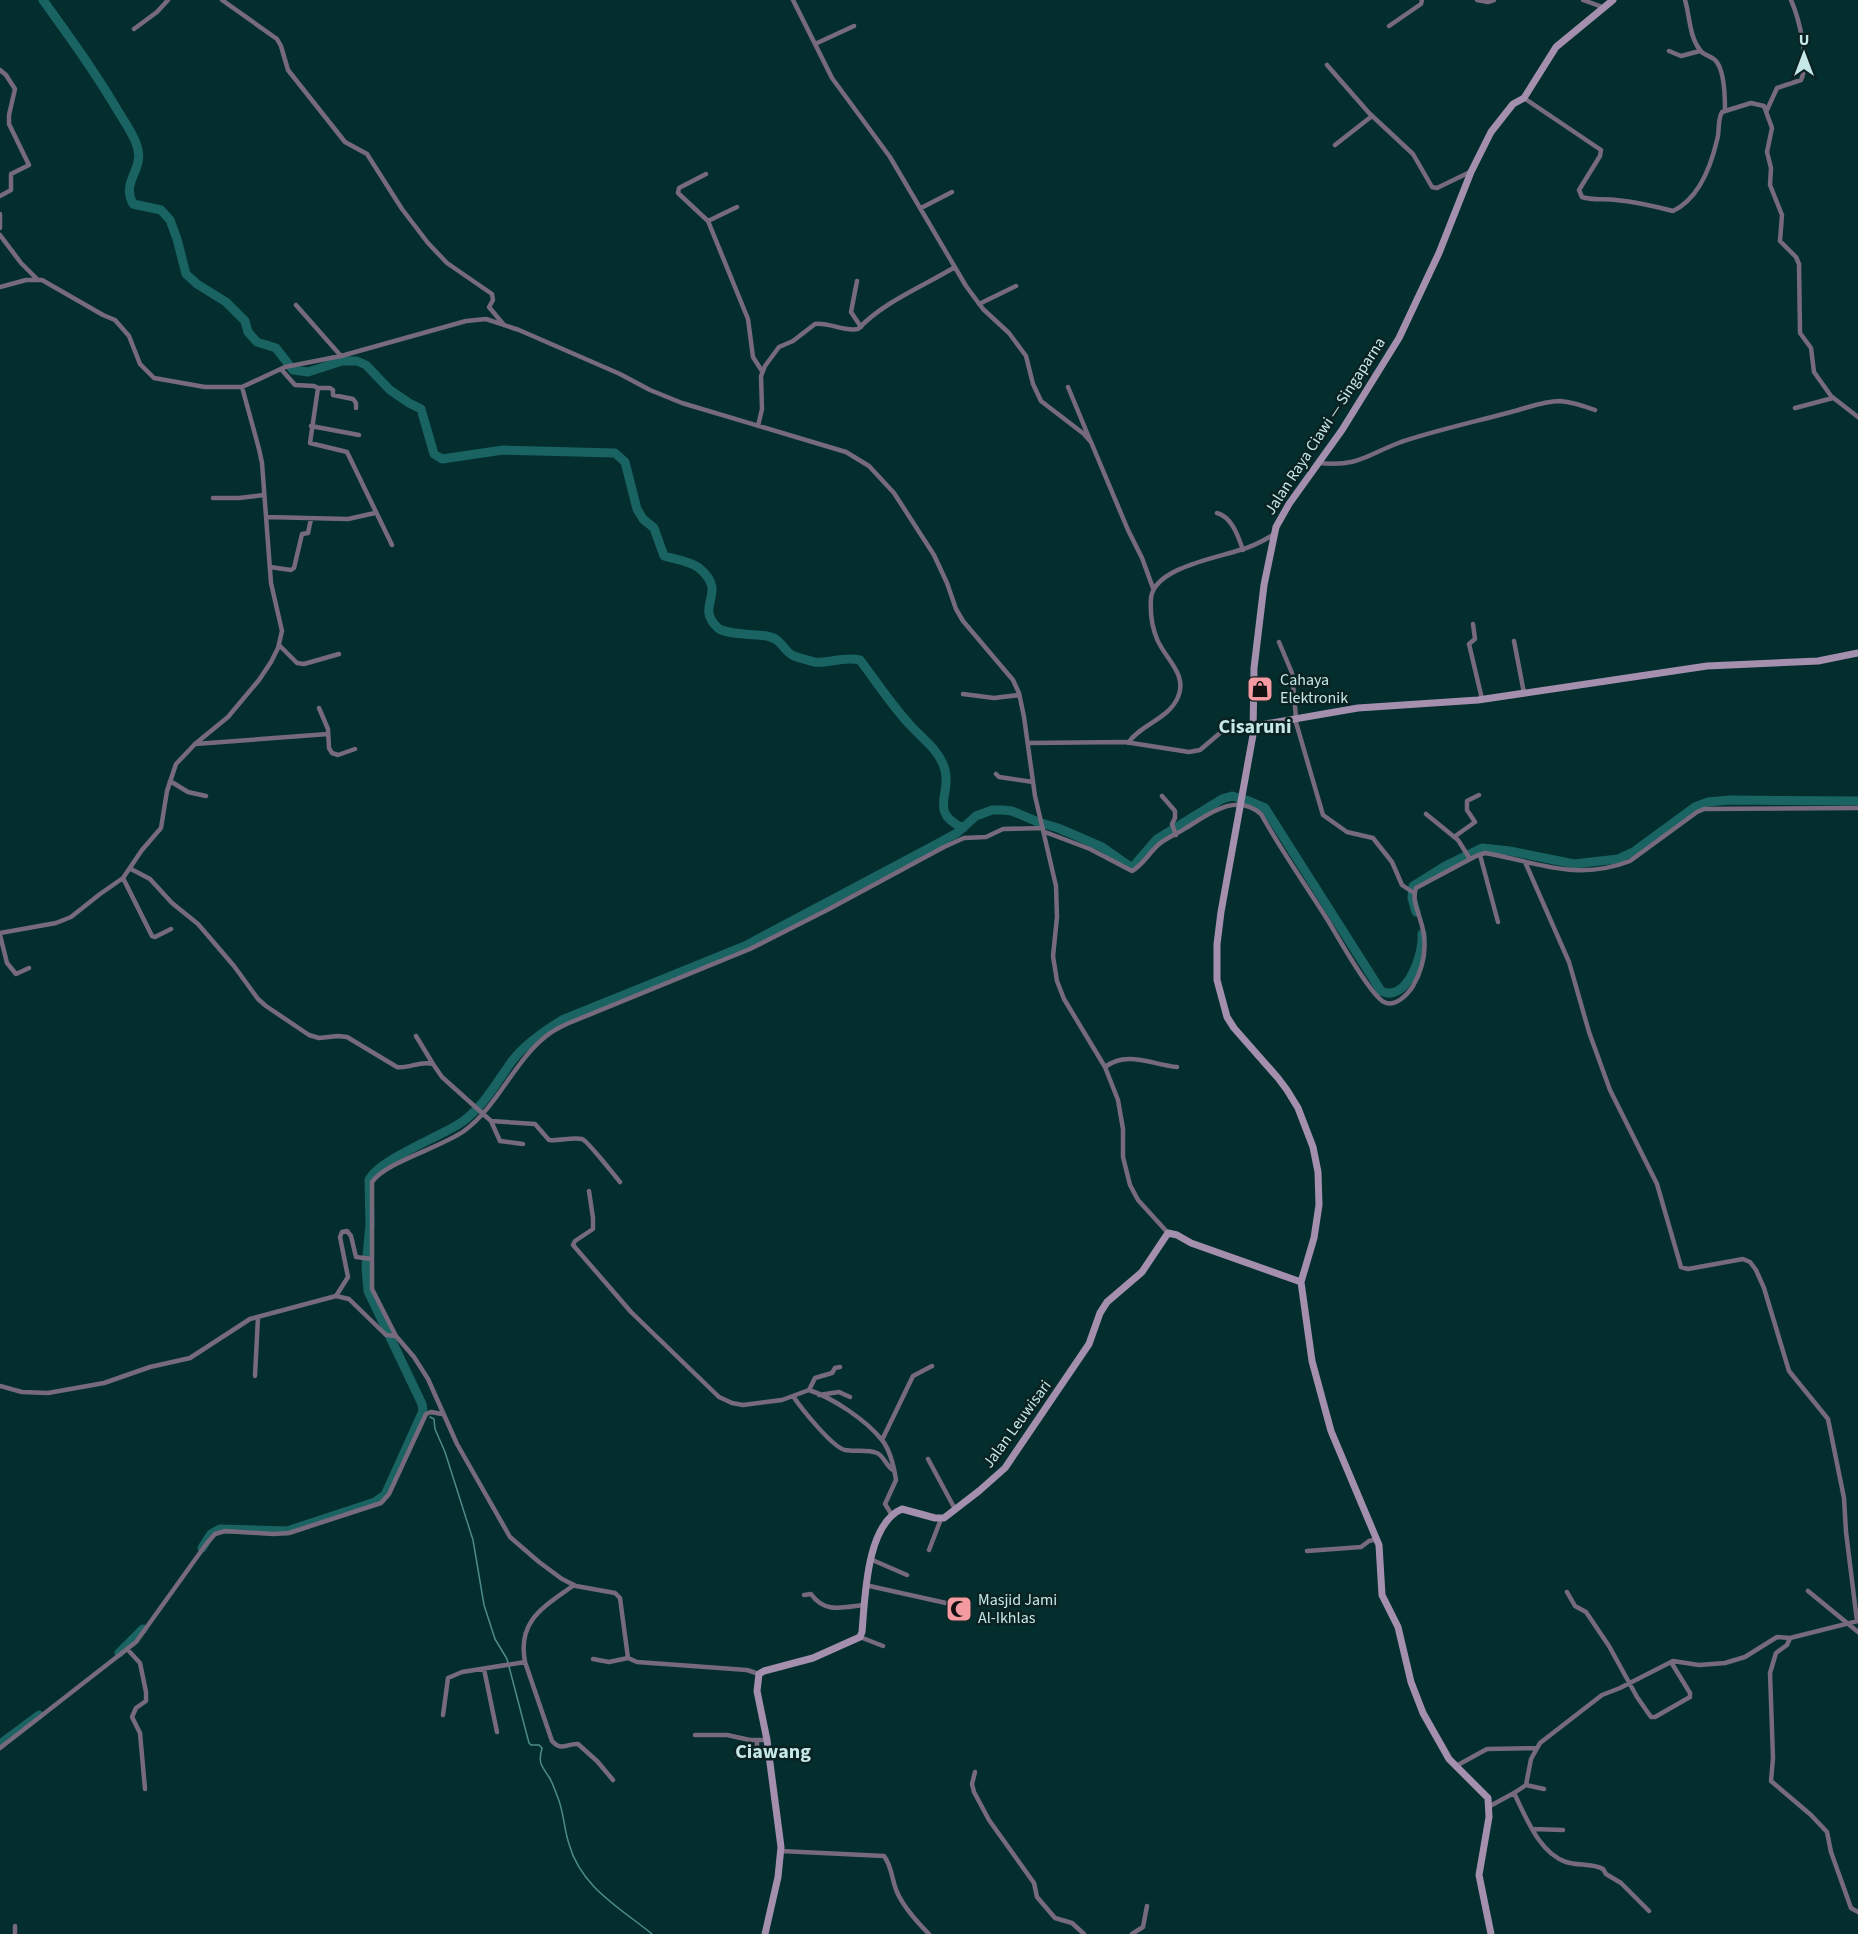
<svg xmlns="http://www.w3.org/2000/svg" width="1858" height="1934" font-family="'Source Sans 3',sans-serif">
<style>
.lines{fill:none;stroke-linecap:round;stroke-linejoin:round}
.stream{stroke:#4d8b8b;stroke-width:1.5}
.river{stroke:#196363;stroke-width:9}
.street{stroke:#776a7d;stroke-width:4.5}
.secondary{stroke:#a490ae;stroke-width:7}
.labels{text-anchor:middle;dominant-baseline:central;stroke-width:5;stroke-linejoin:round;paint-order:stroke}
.street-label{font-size:16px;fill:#c5e8e7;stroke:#0b2222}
.poi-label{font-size:16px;fill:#c5e8e7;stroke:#0b2222;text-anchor:start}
.quarter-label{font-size:20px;font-weight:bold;fill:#c5e8e7;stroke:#0b2222}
</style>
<rect width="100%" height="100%" fill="#042e2e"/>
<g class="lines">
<!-- stream -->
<path class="stream" d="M423,1411L424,1413
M430,1417L434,1419L435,1429L445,1452L473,1540L484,1605L495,1639L507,1659L529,1743L531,1745H539L542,1748C538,1763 541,1765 549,1777C553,1783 555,1791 558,1798C564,1813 564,1829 569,1844C581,1887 619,1907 652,1934"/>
<!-- river -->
<path class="river" d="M43,0C69,36 95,72 118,111C124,121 132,132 136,143C147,170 120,179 133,204L161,210L170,220L177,239L186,274L197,284L226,302L245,321L248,332L257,342L276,348L293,370L308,372L342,361H357L366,365L390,390L409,403L421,409L434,454L442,459L503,450L615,453L625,462L637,509L643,519L654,528L664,556C674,559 691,561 699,568C730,594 693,605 718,628C726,635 755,634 767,636C782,639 782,649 792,655C798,658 808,660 814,662C828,664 842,656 860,660C876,681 892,706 911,726C923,739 936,748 943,764C955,792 926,811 963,828
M1416,912L1412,898L1413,886L1445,866L1482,848L1510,851L1574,864L1618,859L1635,851L1695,807L1708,802L1729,800L1858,801
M202,1548L211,1534L220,1529L287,1531L375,1502L385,1495L423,1411L422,1404L368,1291L366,1267L370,1224L369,1180C378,1160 442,1136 462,1122C484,1106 497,1082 512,1061C525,1044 544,1031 562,1020L745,946L935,845L957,833L976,816L992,810H1003L1012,811L1038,822L1058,828L1102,847L1132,868L1157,839L1222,799L1232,796L1246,800L1265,808L1381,991C1407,1004 1424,953 1422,934
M119,1653L143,1629
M0,1744L39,1715"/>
<!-- street -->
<path class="street" d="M222,0L277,39L281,46L288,70L345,142L367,154L402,209L428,243L447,263L492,294L493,300L489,307L504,325
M793,0L832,78L890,157L966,286L983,309L1009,333L1026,356L1033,384L1041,401L1084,434L1091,442L1128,530L1142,558L1153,588
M1477,0L1488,2L1494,0
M1583,0L1605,8
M1685,0C1690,16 1689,36 1700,50C1703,55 1711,56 1715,60C1725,69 1725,98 1725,110
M1389,26L1421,4L1422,0
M134,29L157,12L168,0
M815,44L854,26
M1669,51L1681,56L1700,51
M1327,65L1369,113L1413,154L1432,187L1437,188L1470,172
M0,70L6,75L15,89L9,115V124L29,165L11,174V190L0,196
M1524,98L1601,150L1600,156L1579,190L1582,197C1594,201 1604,198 1616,200C1636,202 1654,206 1673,211C1700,198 1711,166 1717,140C1720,131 1717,121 1722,112L1751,103L1764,106L1772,128L1767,152L1771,168L1770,185L1782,215L1780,241L1796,257L1799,264L1800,333L1811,348L1814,372L1831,396L1858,417
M1767,110L1777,88L1801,80C1810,62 1799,18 1791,0
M1335,145L1372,116
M706,174L679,188L678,193L708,221L748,319L753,357L762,371
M921,208L952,192
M0,214V228
M708,221L737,207
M0,235L21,263L37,279
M857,281L851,312L861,327
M0,287L26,280H42L103,315L115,320L129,336L140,364L154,378L205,387H242L285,367L341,356L466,321L486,319L519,330L620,374L650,390L682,403L846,452L869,466L894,493L934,555L947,583L956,609L963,621L1013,680L1019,693L1024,717L1035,796L1056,886L1057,917L1053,956L1057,981L1064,999L1105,1067L1118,1100L1123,1129V1157L1130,1185L1138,1200L1168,1233
M979,304L1016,286
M296,305L341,356
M281,369L295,385L314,386L318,388L310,443L347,452L392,545
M1068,387L1090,440
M318,388H330L333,390V395L353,399L356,403V408
M1795,408L1833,398
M311,426L359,435
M758,426L762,409L761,376L765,366L779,347L793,341L815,324C829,322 844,332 858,329C885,301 922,287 955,267
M1319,463C1359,467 1366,455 1401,442C1437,430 1474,422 1511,412C1527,408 1543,401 1560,401C1572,402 1584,406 1595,410
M213,498H239L264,495
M1217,513C1232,517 1238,536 1243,550
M266,517L348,519L375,513
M270,567L291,570L294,568L302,534L308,533L311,519
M1473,624L1475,639L1469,644L1482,699
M1514,641L1524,693
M1279,642L1292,673L1296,718
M279,645L297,663L304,664L339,654
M963,694L994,698L1019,695
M319,708L328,729L329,748L332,753L338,755L355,749
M1295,719L1323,815L1347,832L1373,838L1392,862L1402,885L1414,893
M1028,743L1125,742L1189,752L1200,750L1220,733L1254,726
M1128,743C1141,724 1169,719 1178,697C1188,674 1165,659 1157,639C1152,627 1150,612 1151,598C1154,568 1216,558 1240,550C1252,547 1263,541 1273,535
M195,744L328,734
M996,774L999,777L1033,782
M170,781L188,792L206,796
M1162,796L1175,811V818L1172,824L1176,835
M1426,814L1458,840L1470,859
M1045,832L1090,849L1132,871C1143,865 1149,853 1158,845C1166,838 1177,834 1186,828C1209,814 1236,792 1261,814C1281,850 1305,884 1327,919C1337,935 1370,995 1384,1002C1395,1008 1408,994 1413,986C1425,965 1428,942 1420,919C1417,908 1412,900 1416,888L1476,856L1485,853C1537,862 1576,882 1630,861L1697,812L1704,809L1858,808
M1454,837L1475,822L1467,810V801L1479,795
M1480,855L1498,922
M1525,862L1569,962L1589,1032L1610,1090L1657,1184L1681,1267L1688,1269L1743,1259L1750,1262L1756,1270L1764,1288L1789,1371L1828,1419L1844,1498L1846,1532L1857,1621
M131,869L150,879L172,903L198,924L234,966L258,999L266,1006L309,1035L319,1038L338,1036L347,1037L397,1067C409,1069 421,1060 433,1064L442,1077L491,1121L535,1124L549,1140C560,1141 572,1137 582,1139C587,1140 614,1175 620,1182
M123,878L152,936L155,937L171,929
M0,933L56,923L71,917L100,894L123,878L142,850L161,828L167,791L176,764L195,744L228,717L259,680L271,662L278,648L282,631L271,583L262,463L259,449L242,387
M0,935L7,963L16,974L29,968
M416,1036L433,1064
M1105,1067C1127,1050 1153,1065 1177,1067
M491,1121L500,1141L523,1144
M589,1191L593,1218V1229L575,1241L573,1245L631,1312L719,1397L732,1403L743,1405L782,1400L809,1390C833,1398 866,1420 882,1440C890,1450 894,1467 896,1480L885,1504L892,1515
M336,1296L348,1277L340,1237L342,1232L347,1231L351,1236L356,1257L372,1259
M396,1336L372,1289V1182C386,1162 442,1147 464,1131C498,1106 513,1063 545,1037C552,1031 560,1027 569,1023L750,949L829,909L944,847L964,838L986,837L1003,829L1043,828
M255,1376L258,1317
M0,1386L22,1392L48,1393L104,1383L150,1367L190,1358L250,1319L336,1296L349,1299L386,1335L396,1336L414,1357L428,1379L457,1444L510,1537L539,1562L562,1579L576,1586L615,1593L620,1598L628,1658L637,1662L747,1670L759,1674
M809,1390L815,1378L832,1373L835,1368L840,1367
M819,1395L839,1392L850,1397
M793,1396C801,1408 832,1447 845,1450C855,1452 867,1449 877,1453C884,1456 886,1466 893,1470
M882,1440L913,1376L932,1366
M928,1459L955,1509
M929,1550L941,1519
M1307,1551L1361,1547L1369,1541L1377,1539
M870,1559L907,1575
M865,1585L946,1603
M1808,1591L1858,1632
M1567,1592L1575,1606L1586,1612L1609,1646L1637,1697L1651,1717H1655L1690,1697V1693L1671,1662
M804,1595L811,1594C825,1614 843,1607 864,1605
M860,1637L883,1646
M1790,1638L1787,1645L1776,1653L1770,1673L1773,1758L1771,1781L1811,1815L1827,1832L1831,1852L1851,1908L1858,1912
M128,1650L140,1663L146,1692V1701L136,1708L132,1717L140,1733L145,1789
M593,1659L609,1662L628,1658
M525,1662L552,1741C562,1752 567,1743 578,1744L597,1761L613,1780
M484,1669L497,1732
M443,1715L448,1678L462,1672L525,1662C517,1620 544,1607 574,1585
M695,1735H727L750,1740H767
M0,1748L136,1642L207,1543L215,1534L225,1531L273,1534L289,1533L381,1503L389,1494L426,1414L431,1412L442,1414
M737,1756H757V1741
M1456,1766L1487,1749L1537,1748
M975,1772L972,1784L974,1792L989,1820L1034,1883L1037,1897L1055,1918L1072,1923L1084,1934
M1526,1785L1544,1789
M1514,1793C1526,1817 1539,1853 1566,1862C1578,1866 1592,1863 1603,1869L1606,1874L1621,1883L1649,1911
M1490,1806L1514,1793L1526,1785L1531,1759L1540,1743L1602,1695L1620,1688L1673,1661L1699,1665L1725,1663L1745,1657L1777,1637L1790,1638L1858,1621
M1533,1829L1563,1830
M781,1851L884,1856C892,1866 892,1881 897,1892C904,1908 917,1922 929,1934
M15,1934V1926
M1132,1934L1143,1927L1147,1906"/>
<!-- secondary -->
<path class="secondary" d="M1254,726L1358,708L1478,700L1707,666L1818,661L1858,653
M765,1934L778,1877L781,1847L767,1740L757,1691L759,1674L764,1671L813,1658L860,1637L862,1632C865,1599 866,1524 902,1509L935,1518H944L979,1491L1005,1468L1089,1344L1100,1313L1107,1302L1142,1272L1168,1233L1177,1235L1191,1243L1301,1282
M1491,1934L1479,1875L1489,1817L1488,1798L1449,1759L1423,1713L1411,1682L1398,1627L1382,1595L1379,1545L1331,1431L1312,1361L1301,1282L1314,1238L1319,1205L1318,1172L1313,1147L1298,1108L1287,1090L1278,1078L1234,1028L1227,1017L1217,980V944L1221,912L1253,735L1254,668L1264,585L1276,527L1289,504L1342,430L1399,338L1439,253L1471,172L1491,132L1513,104L1524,98L1556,47L1613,0"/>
</g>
<!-- icons -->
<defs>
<g id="shop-square" transform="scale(1.35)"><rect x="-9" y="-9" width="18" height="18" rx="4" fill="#f49aa1" stroke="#0b2222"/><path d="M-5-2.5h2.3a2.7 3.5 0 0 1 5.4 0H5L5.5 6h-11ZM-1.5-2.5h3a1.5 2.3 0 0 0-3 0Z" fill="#111"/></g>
<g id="mosque-square" transform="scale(1.35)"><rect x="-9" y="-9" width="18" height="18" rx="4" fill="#f49aa1" stroke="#0b2222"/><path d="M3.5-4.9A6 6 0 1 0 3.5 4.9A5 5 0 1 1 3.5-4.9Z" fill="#111"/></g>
</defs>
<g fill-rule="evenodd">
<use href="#shop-square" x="1260" y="689"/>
<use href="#mosque-square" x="959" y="1609"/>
</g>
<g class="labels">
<!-- street labels -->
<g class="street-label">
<text transform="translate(1325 426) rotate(-57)">Jalan Raya Ciawi — Singaparna</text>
<text transform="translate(1017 1424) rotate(-54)">Jalan Leuwisari</text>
</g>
<!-- poi labels -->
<g class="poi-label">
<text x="1280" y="680">Cahaya<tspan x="1280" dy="18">Elektronik</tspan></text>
<text x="978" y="1600">Masjid Jami<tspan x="978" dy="18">Al-Ikhlas</tspan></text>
</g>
<!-- quarter labels -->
<g class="quarter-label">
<text x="1255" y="727">Cisaruni</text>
<text x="773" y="1752">Ciawang</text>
</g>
</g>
<!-- north arrow -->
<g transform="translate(1804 54)" stroke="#0b2222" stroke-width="4.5" paint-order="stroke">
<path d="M0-4.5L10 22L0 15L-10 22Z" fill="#c5e8e7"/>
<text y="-9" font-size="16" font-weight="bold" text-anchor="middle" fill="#c5e8e7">U</text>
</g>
</svg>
